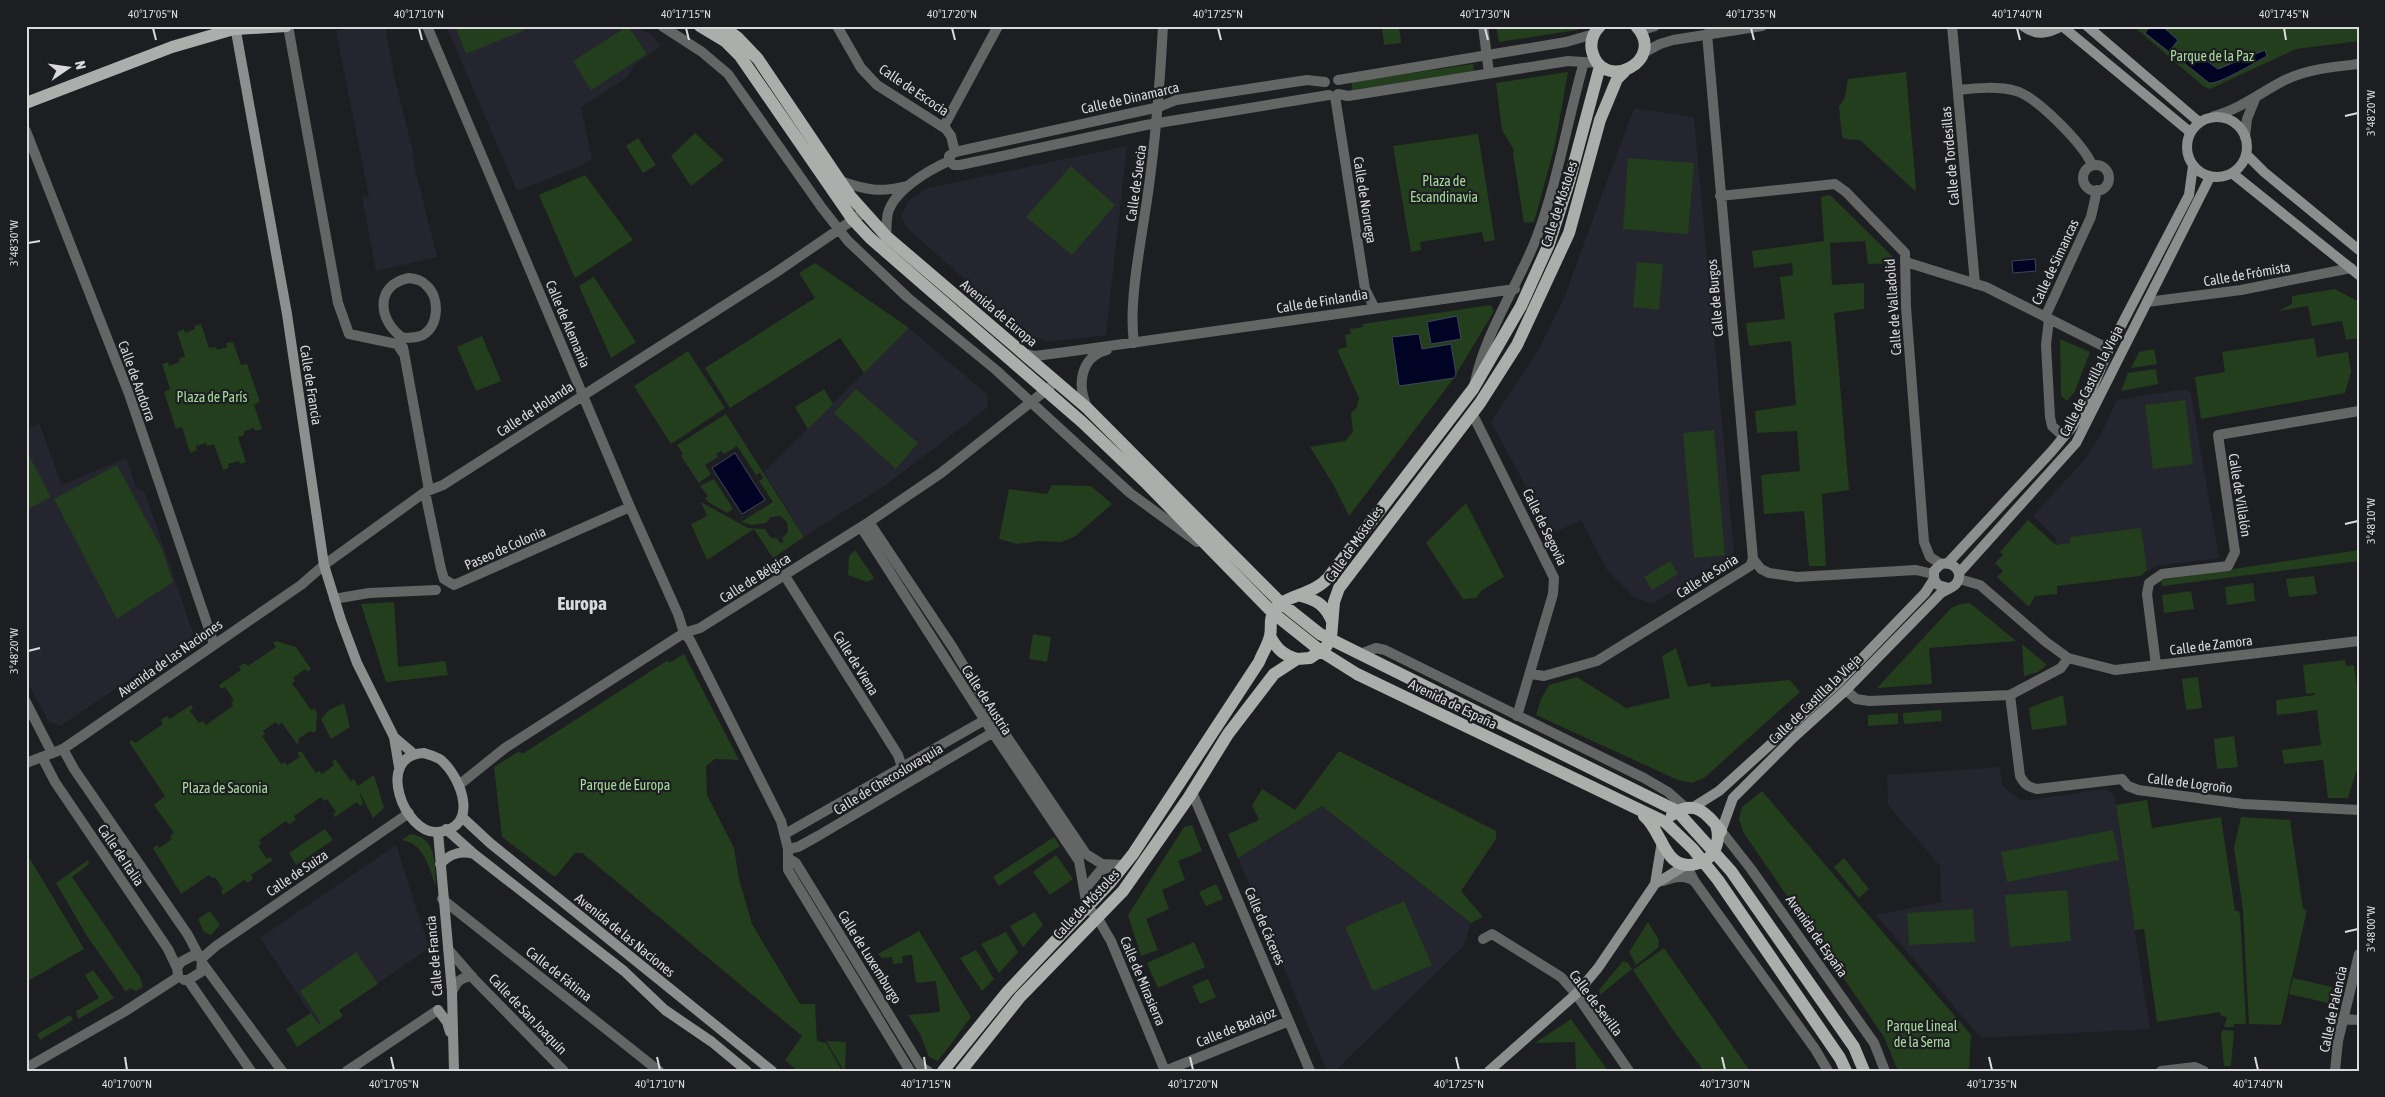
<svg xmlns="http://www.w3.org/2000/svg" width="2385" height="1097" font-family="'Asap Condensed',sans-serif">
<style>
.built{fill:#24252e}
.green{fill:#223e1c}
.water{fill:#000323;stroke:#41445b}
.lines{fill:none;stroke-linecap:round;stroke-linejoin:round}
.minor{stroke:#636664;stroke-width:10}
.tertiary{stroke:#636664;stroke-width:10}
.secondary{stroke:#8b8f8d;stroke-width:10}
.primary{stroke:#aaafac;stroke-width:12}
.ticks{fill:none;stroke:#dadadd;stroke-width:2}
.labels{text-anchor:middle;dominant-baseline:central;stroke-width:4.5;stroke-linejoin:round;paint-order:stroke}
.park-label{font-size:14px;fill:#a5da9a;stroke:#1d1e21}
.street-label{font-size:14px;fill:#dadadd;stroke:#1d1e21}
.district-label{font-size:19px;font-weight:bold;fill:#d8d9de;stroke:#1d1e21}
.neatline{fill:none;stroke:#dadadd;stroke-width:2}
.ticks-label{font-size:12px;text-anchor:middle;fill:#dadadd}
</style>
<rect width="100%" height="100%" fill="#1d1e21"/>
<!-- built -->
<path class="built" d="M362,26H385L395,80L414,155L412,156L437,257L376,271L362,197L369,196L336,31Z
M446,26H632L651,34L661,46L633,66L628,77L581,107L592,159L578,167L517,191Z
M1634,108L1694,117L1734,553L1652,604L1634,597L1607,570L1581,520L1552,534L1491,422L1539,349L1564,298Z
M1127,146L1106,335L1048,342L1028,335L907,228L901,216L908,201L928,188Z
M909,328L988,395L987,408L884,486L804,537L764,472Z
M2186,389L2191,393L2219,558L2156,566L2140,576L2056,545L2055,537L2033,516L2084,460L2100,436L2117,400Z
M39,423L62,485L126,458L136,487L145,493L193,633L190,639L60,726L49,722L26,680V430Z
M2000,767L2002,785L2022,801L2105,789L2114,795L2150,1029L1981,1038L1876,915L1941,902L1940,866L1888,805L1887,775Z
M1322,806L1471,923L1463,947L1335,1071H1327L1238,858Z
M396,845L429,948L318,1025L260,938Z"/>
<!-- green -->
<path class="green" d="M455,26H523L525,30L466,54Z
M628,26L647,54L591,90L573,61Z
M1399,26L1401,43L1384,45L1382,28Z
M1496,26H1583L1577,30L1499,42Z
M2133,26H2359V41L2296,49L2210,89L2203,86Z
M1473,64L1474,71L1352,90V82Z
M1568,72L1555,145L1534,222L1524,223L1513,154L1514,150L1502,130L1496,83Z
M1906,72L1916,189L1914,190L1860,140L1845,139L1842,136L1839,107L1845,97L1848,79Z
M695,133L724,160L691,186L671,156Z
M1478,134L1495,240L1484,242L1482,232L1420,242L1421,250L1411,252L1393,146Z
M638,138L656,165L643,173L626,146Z
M1628,158L1694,163L1688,234L1623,229Z
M1071,166L1115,205L1072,255L1026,217Z
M585,175L633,240L575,278L539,195Z
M1830,195L1893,257L1894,263L1868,264L1865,241L1830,243L1832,285L1864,283V309L1834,313L1849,490L1822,494L1826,566H1809L1804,511L1764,514L1761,475L1800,471L1797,431L1757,433L1755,411L1796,405L1791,341L1749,346L1746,323L1785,319L1780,277L1793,275L1792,263L1754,268L1752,251L1824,241L1821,197Z
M1637,262L1663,264L1659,310L1633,307Z
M815,263L909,328L864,373L840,338L730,408L705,368L815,298L799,273Z
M594,277L636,342L611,358L579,286Z
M2335,289L2359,302V338L2346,340L2342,321L2312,326L2308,306L2278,311L2292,304V296Z
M1491,305L1494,311L1454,378L1349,516L1333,484L1310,447L1345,441L1353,432L1351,413L1357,407L1359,398L1338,352V349L1347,347L1345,335L1351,334L1350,329L1363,327V324Z
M201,324L209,348L216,347L217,350L227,347L226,343L233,342L241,365L247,364L260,402L254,405L262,429L255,431L254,428L244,431V435L238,437L246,462L240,464L239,461L228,464L229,468L223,470L214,444L207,446L206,443L196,446L197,450L190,453L182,427L176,429L164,392L170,389L162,364L168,362L169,366L180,362L179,359L185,356L177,332L184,329L185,333L195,329V326Z
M482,336L501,381L476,391L457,347Z
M2314,338L2317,357L2348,352L2351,372L2345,393L2201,419L2195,377L2225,372L2222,352Z
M2060,339L2090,352L2075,391L2067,401L2061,396Z
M2154,349L2157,364L2131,368L2139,352Z
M688,351L725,408L671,444L634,386Z
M2156,369L2158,384L2121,391L2128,373Z
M824,389L833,404L808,429L795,407Z
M856,389L918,443L896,469L834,413Z
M2185,400L2193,464L2153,469L2145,405Z
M726,414L804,537L773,558L754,529L707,560L691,524L707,516L701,502L748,528L765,529L770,537L778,539L780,543L784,542L782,538L788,532L787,522L780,516L771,517L766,523L752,525L741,522L773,502L759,481L763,478L760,473L756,475L737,446L724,454L721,451L716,454L718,457L705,465L711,474L699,483L681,456L683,454L677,445Z
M1714,430L1725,555L1694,558L1683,433Z
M26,450L51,497L26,510Z
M117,465L162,549L173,582L117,619L54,499Z
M714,479L733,509L727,513L708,502L705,498L708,496L700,486Z
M1052,485L1091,486L1112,504L1074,537L1061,542L1039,541L1017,544L999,539L1009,489L1047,494Z
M1466,503L1504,577L1482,590L1476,598L1463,599L1426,543Z
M2028,520L2056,545L2070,543V537L2141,528L2147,570L2140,576L2057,586V594L2035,596L2029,607L1997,577L2003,571L1995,563L2003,555L2000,552Z
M855,550L874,578L867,582L848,575L849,556Z
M2359,550V561L2162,586L2161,580Z
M1670,561L1678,574L1652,590L1644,577Z
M2314,576L2317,594L2289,597L2286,579Z
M2253,583L2255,601L2227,605L2225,587Z
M2191,591L2194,609L2164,613L2162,595Z
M394,602L398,667L445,661L448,675L386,682L361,604Z
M1970,603L2016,641L1929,648L1932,684L1877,688L1951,608L1960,604Z
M1033,634L1051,637L1047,662L1029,659Z
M276,641L296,647L311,669L308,672L305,669L293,678L295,681L292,683L311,710L314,709L317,712L316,731L313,733L310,731L298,739L299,742L297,744L282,723L278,725L276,722L263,731L265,734L262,736L281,764L285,762L287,765L300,757L297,753L301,751L316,773L319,771L322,774L334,765L332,762L335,759L351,781L354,779L358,786L374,775L384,808L373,818L359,791L363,804L360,806L357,802L335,817L333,814L336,812L327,799L324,801L321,797L294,816L296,820L289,824L286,821L259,840L261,844L258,846L267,859L270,857L273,860L251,875L253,879L247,883L244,880L223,895L221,892L223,889L215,877L212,878L209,875L181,894L153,848L157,845L159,848L172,839L170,836L174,833L154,805L165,796L129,742L132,740L135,743L163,724L161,720L167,716L170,719L191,705L193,708L190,711L199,723L203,721L206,725L233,706L231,702L234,700L225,687L221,689L219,685L241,670L239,667L245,663L248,666L276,647L273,643Z
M2022,644L2047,665L2038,672L2024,676Z
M1676,648L1688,687L1711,683V687L1790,680L1800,692L1704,778L1692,783L1678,780L1536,715L1541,699L1549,685L1577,677L1626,708L1670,698L1662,656Z
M684,654L739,760L715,759L706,766L707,795L734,848L739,879L752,924L800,1004H815L817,1041L826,1043L842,1071H798L785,1060L802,1036L582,853H575L555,877L502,837L494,767L518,752L524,753L668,660L669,663Z
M2345,660L2346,666L2354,665L2359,703V762L2348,798H2328L2323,760L2284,764L2282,750L2321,745L2317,710L2277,715L2276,700L2315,695L2314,693L2306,694L2303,665Z
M2198,677L2202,708L2186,710L2182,679Z
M2063,695L2067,725L2032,730L2029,708Z
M344,703L350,727L331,739L321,719L329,710Z
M1941,710L1942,721L1904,724L1903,713Z
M1898,713V724L1868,726V715Z
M2234,736L2238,767L2217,769L2214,739Z
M1339,751L1496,831V839L1461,891L1483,917L1471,923L1322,806L1238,858L1228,834L1259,820L1252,805L1262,789L1295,810Z
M1762,791L1971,1035L1969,1071H1898L1884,1037L1743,832L1739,819L1742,807Z
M2147,800L2152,828L2221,817L2235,911H2239L2240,915L2246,1024H2234V1027H2224L2227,1017L2221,1016L2220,1012L2157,1022L2144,929L2135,930L2116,805Z
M2241,817L2290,820L2303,909L2307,910L2281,1025L2249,1024L2243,910L2234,847Z
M1192,825L1202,851L1178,861L1185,880L1162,890L1169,909L1146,919L1158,950L1141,956L1128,915L1184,827Z
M325,829L333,840L296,865L289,853Z
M2113,830L2119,860L2007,882L2001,852Z
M410,834C437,837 435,864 436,886C428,867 425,844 402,840Z
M1054,837L1060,846L999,886L993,877Z
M1056,855L1073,879L1050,895L1033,872Z
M1844,858L1869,889L1859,898L1834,867Z
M30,859L84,949L26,982V862Z
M88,860L89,864L72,877L140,977L143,987L136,991L130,988L126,992L87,936L56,883Z
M1216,884L1223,899L1206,906L1199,892Z
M2067,890L2071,941L2010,947L2005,895Z
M1404,901L1432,965L1373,991L1345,927Z
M1973,909L1975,942L1909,945L1907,913Z
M210,911L220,925L211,935L204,932L198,919Z
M1035,912L1043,925L1023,947L1010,926Z
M1648,922L1659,940L1658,948L1636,965L1629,952Z
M919,931L971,1017L938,1061L929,1057L920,1034L908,1015L940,1012L936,981L916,983L912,955L902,956L903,963L893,964L892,957L882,958L878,954Z
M1006,932L1018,952L999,973L981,944Z
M1194,942L1205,967L1158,988L1147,963Z
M1664,948L1750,1071H1704L1673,1030L1633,970Z
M976,950L994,979L982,991L960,958Z
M356,952L378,984L339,1010L343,1016L297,1047L286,1029L311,1013L318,1024L321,1023L300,991Z
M1623,961L1628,963L1632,969L1600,995L1599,990Z
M93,970L114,998L78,1019L76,1011L99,998L85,975Z
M2293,978L2332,987L2328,1003L2289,994Z
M1208,979L1216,997L1200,1004L1192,986Z
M70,1015L73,1020L40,1040L37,1034Z
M1571,1019L1608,1071H1576L1575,1042L1535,1043Z
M2223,1030L2234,1031L2231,1066H2224L2221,1033Z
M826,1041L846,1042L845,1071H844Z"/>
<!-- water -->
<path class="water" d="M2150,26H2162L2178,40L2169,52L2145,33Z
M2265,50L2267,56C2256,62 2218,85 2209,83L2183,62L2193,51L2218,69Z
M2035,259L2036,271L2013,273L2012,261Z
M1457,316L1461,339L1431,344L1427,322Z
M1419,334L1422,349L1451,344L1456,374L1454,378L1399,386L1392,337Z
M735,453L765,500L742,514L712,468Z"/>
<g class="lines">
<!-- minor -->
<path class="minor" d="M288,26L338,303L349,334L397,344L403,353
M427,26L630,507L678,614L684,633L690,640L781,821L788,849V870L910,1071
M662,26L702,52L728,74L822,208L848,241L907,297L996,370L1130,493L1197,542
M837,26L861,68L877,85L946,129L951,136L955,152
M1483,26L1489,73
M1952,26L1975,284
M1707,34L1753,559L1761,569L1769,573L1797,577L1916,570L1933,574
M1958,90C1977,88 1998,86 2016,91C2037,97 2084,145 2092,165
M1335,96L1365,289L1374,307
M944,126L998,26
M26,131L129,394L214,644
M2083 178a13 13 0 1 1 26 0a13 13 0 1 1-26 0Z
M1720,196L1835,184L1846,192L1905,253L1906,307L1924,542L1930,557L1941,564
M1906,262L1986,287L2109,349
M409,278C416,279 422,280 427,286C440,298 439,326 423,335C417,338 410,338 403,338C378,321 374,285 409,278Z
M2147,302L2241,290L2351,268
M2045,317L2091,217L2097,190
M2049,319L2046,345L2050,417L2052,426L2063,436
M1134,343C1128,301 1142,237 1148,193C1156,137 1160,82 1163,26
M403,347L429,490
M1023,353L1035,356L1066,352L1515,289
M1475,382C1486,331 1517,287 1536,239C1558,182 1567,121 1584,62
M1087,407C1077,385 1080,357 1107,350
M1472,413L1554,578L1553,594L1517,716
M425,492L441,569L444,579L454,585L630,507
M869,522L953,648L1001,728L1086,854L1102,864L1123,865
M861,527L993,733L1079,861L1087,907L1097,917L1111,941L1165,1071L1289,1021
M324,565L425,492L443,485L775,273L863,213
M785,576L898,755L902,767
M1959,579L1980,585L2046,642L2068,658L2115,670L2359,641
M334,599L369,593L436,590
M1360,654L1376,648L1385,650L1644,778L1668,792L1686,808
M2156,665L2147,594L2149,583L2162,574L2228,566L2235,552L2218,435L2359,411
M1531,674L1544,676L1597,661L1742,571L1750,566L1753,559
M1846,690L1856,699L1869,701L2010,695L2061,668L2068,658
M2010,695L2020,776C2024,784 2028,787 2037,789L2122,779L2128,786L2138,790L2243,804L2359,810
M26,702L52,753
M63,749L74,769L188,935L199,956
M42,757L55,782L168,949L177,968
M459,785L505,748L684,633L700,628L869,522L941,473L1050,387
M1192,792L1310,1071
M1722,832L1751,869L1874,1043L1885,1071
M785,834L990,717
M788,849L798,847L818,836L997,730
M788,858L796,863L921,1067L928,1071
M1686,865L1695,882L1815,1049L1828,1071
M1663,881C1674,877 1686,874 1695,882
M1085,889L1100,871L1112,866
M442,899L659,1071
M1483,939L1492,934L1561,977L1576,994L1629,1071
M448,949L474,979L564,1071
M202,958L216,946L409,813
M203,964L282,1071
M178,974L177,968L181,962L194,955L202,958
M184,980H188L201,972L202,960
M188,980L251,1071
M452,992C457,981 460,978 472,976
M2343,1019L2359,1020
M26,1068L124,1012L178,977
M347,1071L438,1010
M2161,1071L2195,1067L2204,1071
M2335,1071L2338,1041L2359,954"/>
<!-- tertiary -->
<path class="tertiary" d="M1640,31L1655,26
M1643,53L1660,44L1673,40L1762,26
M1338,80L1566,42L1594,34
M1338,94L1348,96L1568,61L1598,63
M2214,116C2240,109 2260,93 2283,81C2306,69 2333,67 2359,64
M2245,137L2247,119L2255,99
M949,161V156L955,152L1159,107L1176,100L1307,80L1325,82
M949,161L954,165H960L1146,125L1329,95
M840,181C867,190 879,193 907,186
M886,236C887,229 886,220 888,213C894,190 929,170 949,161
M26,763L63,749L82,736L301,585L324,565"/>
<!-- secondary -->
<path class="secondary" d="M235,26L287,314L324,565L341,620L357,663L394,737L399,767
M2023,26C2036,36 2048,34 2062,26L2190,132
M2087,26L2199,122
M2187 147a30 30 0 1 1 60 0a30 30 0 1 1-60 0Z
M2246,154L2264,172L2359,250
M2232,173L2359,275
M1948,563L2052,451L2072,427L2083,410L2109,349L2189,195L2193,166
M1959,573L2076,443L2210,177
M394,737L414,754
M424,753C429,755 437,757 441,760C462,778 480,828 438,832C404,835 374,755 424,753Z
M1692,808L1719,791L1838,683L1925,593L1934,579
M462,817L490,843L772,1071
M446,829L474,854L624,971L665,1010L712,1042L747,1071
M438,832L452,992L454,1071
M1719,837L1733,798L1793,738L1846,690L1941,593C1946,590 1952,588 1956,584C1965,572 1953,561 1941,564L1934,571V579L1938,585L1949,588
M440,864C450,854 460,850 474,854
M1655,884L1662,841
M438,1010L447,1022L450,1032
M1489,1071L1576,994L1598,968L1655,884L1686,865"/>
<!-- primary -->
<path class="primary" d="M700,26L725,41L740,56L853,220L870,238L1082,422L1147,484L1273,613L1322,652L1357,674L1665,822L1693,849L1718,880L1840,1058L1846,1071
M722,26L737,37L758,59L851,197L886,236L1087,408L1260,582L1281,603L1320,634L1677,811L1731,871L1854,1047L1864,1071
M1600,26C1593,33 1590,42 1592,51C1602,94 1668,61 1636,26
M236,29L286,26
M26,103L172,47L244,26
M1301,596C1317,600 1325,605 1332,621
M1270,636C1277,649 1283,655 1297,659
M1672,815C1695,798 1707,814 1721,831
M1644,816C1663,831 1664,872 1696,864C1704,862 1711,857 1714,851C1719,842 1719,834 1716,825
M943,1071L1008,991L1109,884L1133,854L1259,662C1262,654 1268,645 1270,636C1272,628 1269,621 1273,613C1282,594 1311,597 1328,578L1473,389L1521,306L1549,244L1569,182L1600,66
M961,1071L1020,997L1123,891L1189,797L1228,734L1274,674L1297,659L1310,658L1326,647L1331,638L1334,602L1339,588L1480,403L1517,345L1569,233L1600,120L1617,79L1625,71"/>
</g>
<!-- ticks -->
<path class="ticks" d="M153,28L156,40M419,28L422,40M686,28L689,40M952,28L955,40M1218,28L1221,40M1485,28L1488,40M1751,28L1754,40M2017,28L2020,40M2284,28L2286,40M2345,116L2358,113M28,243L40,241M2345,524L2358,521M28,651L40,648M2345,932L2358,929M125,1057L127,1070M391,1057L394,1070M657,1057L660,1070M924,1057L926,1070M1190,1057L1193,1070M1456,1057L1459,1070M1722,1057L1725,1070M1989,1057L1992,1070M2255,1057L2258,1070"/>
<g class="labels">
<!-- park labels -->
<g class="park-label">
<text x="2212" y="56">Parque de la Paz</text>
<text x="1444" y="181">Plaza de<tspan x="1444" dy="16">Escandinavia</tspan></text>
<text x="212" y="397">Plaza de París</text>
<text x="625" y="785">Parque de Europa</text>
<text x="225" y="788">Plaza de Saconia</text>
<text x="1922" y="1026">Parque Lineal<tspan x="1922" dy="16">de la Serna</tspan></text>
</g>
<!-- street labels -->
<g class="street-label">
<text transform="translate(914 90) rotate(34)">Calle de Escocia</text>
<text transform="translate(1130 98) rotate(-13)">Calle de Dinamarca</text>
<text transform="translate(1950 156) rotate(-95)">Calle de Tordesillas</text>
<text transform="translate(1136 183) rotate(-82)">Calle de Suecia</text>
<text transform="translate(1365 200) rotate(81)">Calle de Noruega</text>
<text transform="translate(1559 204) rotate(-72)">Calle de Móstoles</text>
<text transform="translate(2055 262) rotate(-65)">Calle de Simancas</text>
<text transform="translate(2247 274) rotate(-10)">Calle de Frómista</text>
<text transform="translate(1715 298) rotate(-95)">Calle de Burgos</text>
<text transform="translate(1322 301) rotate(-9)">Calle de Finlandia</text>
<text transform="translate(1893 307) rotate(-94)">Calle de Valladolid</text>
<text transform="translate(999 313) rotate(40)">Avenida de Europa</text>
<text transform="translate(568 324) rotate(67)">Calle de Alemania</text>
<text transform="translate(137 381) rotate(70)">Calle de Andorra</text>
<text transform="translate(2091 381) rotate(-63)">Calle de Castilla la Vieja</text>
<text transform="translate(311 385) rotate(81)">Calle de Francia</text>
<text transform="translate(535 409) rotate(-33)">Calle de Holanda</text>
<text transform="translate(2240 495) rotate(81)">Calle de Villalón</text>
<text transform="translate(1545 527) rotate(64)">Calle de Segovia</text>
<text transform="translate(1354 544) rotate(-55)">Calle de Móstoles</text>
<text transform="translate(505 548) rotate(-24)">Paseo de Colonia</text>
<text transform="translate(1707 576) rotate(-32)">Calle de Soria</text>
<text transform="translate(755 578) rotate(-32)">Calle de Bélgica</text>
<text transform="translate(2211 645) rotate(-7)">Calle de Zamora</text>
<text transform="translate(170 658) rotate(-35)">Avenida de las Naciones</text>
<text transform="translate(856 663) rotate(58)">Calle de Viena</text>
<text transform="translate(1815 699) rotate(-44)">Calle de Castilla la Vieja</text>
<text transform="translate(987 700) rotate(57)">Calle de Austria</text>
<text transform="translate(1453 704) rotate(26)">Avenida de España</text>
<text transform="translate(888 779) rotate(-31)">Calle de Checoslovaquia</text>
<text transform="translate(2190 783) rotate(7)">Calle de Logroño</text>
<text transform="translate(121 855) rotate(56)">Calle de Italia</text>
<text transform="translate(297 873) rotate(-34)">Calle de Suiza</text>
<text transform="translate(1086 904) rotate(-47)">Calle de Móstoles</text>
<text transform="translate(1265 926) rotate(67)">Calle de Cáceres</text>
<text transform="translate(625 935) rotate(39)">Avenida de las Naciones</text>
<text transform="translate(1817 936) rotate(55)">Avenida de España</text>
<text transform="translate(434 956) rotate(-95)">Calle de Francia</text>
<text transform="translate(870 957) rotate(58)">Calle de Luxemburgo</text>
<text transform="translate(559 974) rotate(38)">Calle de Fátima</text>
<text transform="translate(1143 981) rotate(67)">Calle de Mirasierra</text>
<text transform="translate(1596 1003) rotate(53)">Calle de Sevilla</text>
<text transform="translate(2333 1009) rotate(-78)">Calle de Palencia</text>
<text transform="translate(528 1014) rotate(46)">Calle de San Joaquín</text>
<text transform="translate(1236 1027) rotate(-22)">Calle de Badajoz</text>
</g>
<!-- district labels -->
<g class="district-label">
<text x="582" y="603">Europa</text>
</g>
</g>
<!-- border -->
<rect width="2385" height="1097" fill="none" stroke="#1d1e21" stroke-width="55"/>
<!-- north arrow -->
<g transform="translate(68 68) rotate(77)" stroke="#1d1e21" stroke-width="4" paint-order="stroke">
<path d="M0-4L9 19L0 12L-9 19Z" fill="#dadadd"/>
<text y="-8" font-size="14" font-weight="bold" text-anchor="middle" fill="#dadadd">N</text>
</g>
<rect x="28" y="28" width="2330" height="1042" class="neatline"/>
<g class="ticks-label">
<text x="153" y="18">40°17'05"N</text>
<text x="419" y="18">40°17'10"N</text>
<text x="686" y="18">40°17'15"N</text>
<text x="952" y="18">40°17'20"N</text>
<text x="1218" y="18">40°17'25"N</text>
<text x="1485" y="18">40°17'30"N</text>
<text x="1751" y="18">40°17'35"N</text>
<text x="2017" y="18">40°17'40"N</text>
<text x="2284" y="18">40°17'45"N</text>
<text transform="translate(2371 113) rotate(-90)" y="4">3°48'20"W</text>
<text transform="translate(14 243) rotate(-90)" y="4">3°48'30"W</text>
<text transform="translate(2371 521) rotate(-90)" y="4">3°48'10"W</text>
<text transform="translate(14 651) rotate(-90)" y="4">3°48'20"W</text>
<text transform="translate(2371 929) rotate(-90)" y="4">3°48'00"W</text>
<text x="127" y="1088">40°17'00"N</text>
<text x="394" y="1088">40°17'05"N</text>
<text x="660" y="1088">40°17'10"N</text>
<text x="926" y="1088">40°17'15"N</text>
<text x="1193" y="1088">40°17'20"N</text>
<text x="1459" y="1088">40°17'25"N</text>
<text x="1725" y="1088">40°17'30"N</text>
<text x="1992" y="1088">40°17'35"N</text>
<text x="2258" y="1088">40°17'40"N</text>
</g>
</svg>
